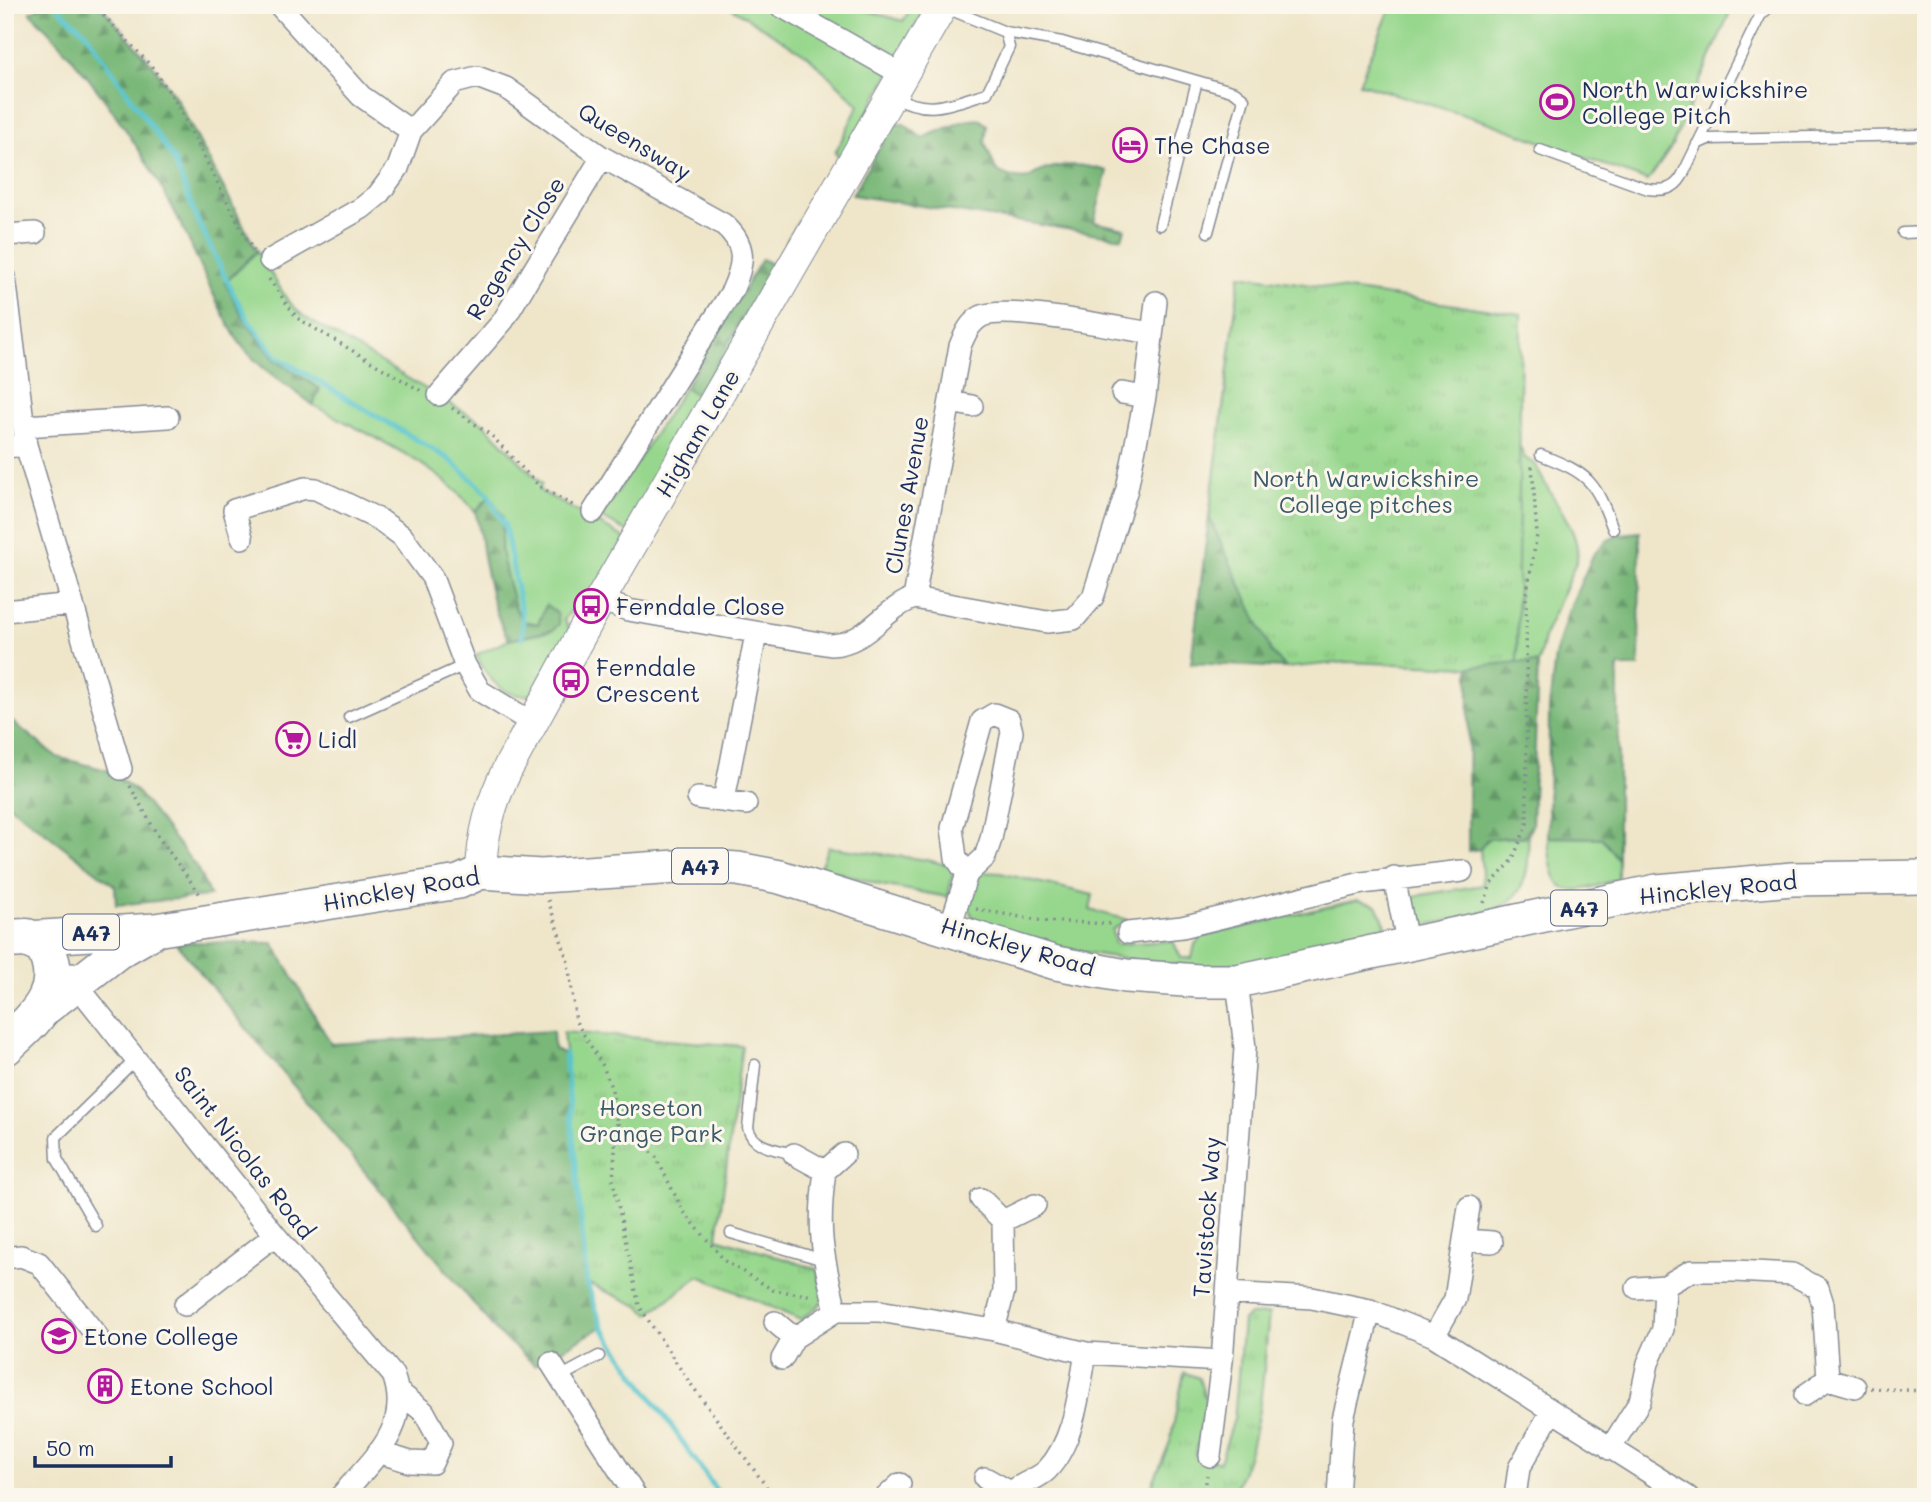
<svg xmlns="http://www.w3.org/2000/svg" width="1931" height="1502" font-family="Mali,sans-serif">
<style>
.grass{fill:#97d78d;stroke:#598376;stroke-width:2}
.forest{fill:url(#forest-firs);stroke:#4a746b;stroke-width:2}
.park{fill:url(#park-tufts);stroke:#598376;stroke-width:2}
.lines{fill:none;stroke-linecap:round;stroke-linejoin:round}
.stream{stroke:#57c5ce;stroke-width:5}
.lane-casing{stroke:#858a94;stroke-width:13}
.street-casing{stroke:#858a94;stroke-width:24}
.secondary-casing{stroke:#858a94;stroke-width:32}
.primary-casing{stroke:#858a94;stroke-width:36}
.highway-casing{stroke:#858a94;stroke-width:41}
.path{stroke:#858a94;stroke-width:3.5;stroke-dasharray:2 5;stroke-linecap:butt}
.lane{stroke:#fff;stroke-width:10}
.street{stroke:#fff;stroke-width:21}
.secondary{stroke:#fff;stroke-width:30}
.primary{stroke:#fff;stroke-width:33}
.highway{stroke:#fff;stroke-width:38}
.labels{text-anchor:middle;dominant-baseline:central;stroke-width:6;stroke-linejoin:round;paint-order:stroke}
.shield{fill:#fbf7ec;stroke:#5e6b89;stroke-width:2}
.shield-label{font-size:21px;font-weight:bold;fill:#1b2f5e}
.poi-label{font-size:23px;fill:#1b2f5e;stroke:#fbf7ec;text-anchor:start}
.street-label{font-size:23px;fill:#1b2f5e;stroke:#fbf7ec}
.park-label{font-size:23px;fill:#3a596a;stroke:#fbf7ec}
</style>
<defs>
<pattern id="forest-firs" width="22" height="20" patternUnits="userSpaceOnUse" patternTransform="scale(1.75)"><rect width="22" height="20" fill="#79b878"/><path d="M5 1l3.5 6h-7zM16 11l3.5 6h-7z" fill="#629666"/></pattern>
<pattern id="park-tufts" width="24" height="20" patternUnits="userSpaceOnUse" patternTransform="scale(1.75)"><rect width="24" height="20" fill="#97d78d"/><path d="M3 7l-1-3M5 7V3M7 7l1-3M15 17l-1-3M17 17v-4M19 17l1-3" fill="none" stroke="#82b97c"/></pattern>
</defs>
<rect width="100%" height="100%" fill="#fbf7ec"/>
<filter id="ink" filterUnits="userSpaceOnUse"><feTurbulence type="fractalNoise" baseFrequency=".0143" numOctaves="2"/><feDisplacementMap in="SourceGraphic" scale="14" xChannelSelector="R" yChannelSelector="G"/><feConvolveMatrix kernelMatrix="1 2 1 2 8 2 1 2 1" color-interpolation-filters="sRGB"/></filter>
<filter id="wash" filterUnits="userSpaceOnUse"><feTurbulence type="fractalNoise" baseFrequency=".00686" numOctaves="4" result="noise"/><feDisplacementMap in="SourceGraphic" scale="28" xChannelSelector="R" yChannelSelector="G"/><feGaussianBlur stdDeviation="1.57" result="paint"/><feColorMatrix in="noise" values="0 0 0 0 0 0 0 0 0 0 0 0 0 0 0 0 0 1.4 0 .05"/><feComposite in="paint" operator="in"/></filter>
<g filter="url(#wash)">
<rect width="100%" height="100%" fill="#efe6ca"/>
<!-- grass -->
<path class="grass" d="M727,5H847L903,21L913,5H927L842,160L835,153L859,105L809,57Z
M1392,5H1733L1672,146L1648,181L1487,122L1359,83Z
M818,187L824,193L629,533L601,517L685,387L698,395Z
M257,251L288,301L303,316L483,423L542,484L539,490L625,538L584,611L573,608L564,620L572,633L534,694C504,701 488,679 476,655L509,640L553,630L546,606L539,624L523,621C510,602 503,570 501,547C499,526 505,513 489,497L475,512C437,462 367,435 313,405L320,389L275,360L245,321L225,283Z
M1519,445L1525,458L1536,465C1547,495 1582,529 1577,560L1545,634L1538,663L1517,662Z
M1528,836C1534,919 1487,910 1422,926L1410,906L1415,896L1483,885L1480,849L1487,839Z
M1548,837L1602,838L1618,859V879C1565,897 1552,899 1548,837Z
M828,847L928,860L954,867L948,897L881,885L820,867Z
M979,872L1000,873L1093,895L1090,910L1128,920L1112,930L1115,944L1173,941L1181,958H1192L1195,944L1203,936L1357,900L1377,905L1386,926L1380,938C1322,950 1265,963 1206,966C1170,968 991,943 973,917C962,903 973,886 979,872Z"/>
<!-- forest -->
<path class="forest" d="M45,5H100L153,65L176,98L257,251L225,283L245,321L275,360L320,389L313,405C289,386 254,366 237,339C211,297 195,248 171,205C134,136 85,67 30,12Z
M979,119L987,125L985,143L996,170C1005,175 1017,181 1028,178C1031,177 1034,174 1037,173C1059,162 1084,164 1107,171L1094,222L1125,229L1122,238L852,195L893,124H904L922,138L964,121Z
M762,259L773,265L698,396L685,387Z
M490,496L503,517L501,549L506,574L516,610L523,621L538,624L546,605L557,613L559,624L553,630L509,640C494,614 490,590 484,561C480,544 481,529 475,512Z
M1209,517L1272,653L1286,668L1191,663Z
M1640,532L1639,667H1618V859L1602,838L1548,837L1549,709L1555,656L1568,612L1593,555L1605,542L1619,534Z
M1517,662L1538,663L1532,825L1528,836L1487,839L1480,849L1468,851L1469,667Z
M5,716L57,757L110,771L138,793L197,868L210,896L116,905L115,886L5,802Z
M175,942L273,943L331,1044L553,1031L554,1049L565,1054L587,1283L602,1327L535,1365L497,1332Z"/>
<!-- park -->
<path class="park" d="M1240,275L1521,314L1517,662L1469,667L1347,662L1286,668L1272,653L1209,517Z
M563,1032L742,1046L717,1238L817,1269L825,1300L801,1320L699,1276L649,1314L639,1306L587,1283Z
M1269,1314C1263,1374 1262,1444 1230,1497H1147L1170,1442L1184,1372L1199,1378L1206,1401L1196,1455L1220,1462L1234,1419L1243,1320L1249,1315Z"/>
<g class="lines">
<!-- stream -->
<path class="stream" d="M60,10L85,32L173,158L198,221L233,293L249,321L277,357L449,459L487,493L505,526L523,621L522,638
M565,1054L587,1283L602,1327L721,1497"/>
</g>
</g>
<g filter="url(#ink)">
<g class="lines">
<!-- lane casing -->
<g class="lane-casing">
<path id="lane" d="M1005,32L1062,42L1235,92L1244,99L1208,232
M893,96C930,116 948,104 987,93L1009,47L1005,32L944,7
M1697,144L1708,139L1926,135
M1540,150L1648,189C1663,191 1674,190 1682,176L1760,16L1771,5
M1160,225L1197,81
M1903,233L1926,232
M1541,455C1590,474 1595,481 1613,529
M349,717L465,665
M755,1065L748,1128C753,1148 776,1149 794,1154
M96,1226L57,1159L56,1137L137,1058
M731,1233L824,1260
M560,1377L599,1356"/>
</g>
<!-- street casing -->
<g class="street-casing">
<path id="street" d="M279,5L361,96L411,131
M779,5L905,76
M5,235L35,233
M270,260L362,208L378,195L398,168L411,131L454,83L477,77L506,88L602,157L723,224C748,245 744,264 732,291L593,512
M5,277L26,445L121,769
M1122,393L1145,397
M439,395L503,321L602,157
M950,402L972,406
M24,426L168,417
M5,447L26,445
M242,538L234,510L305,488L316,489L380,520L402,536L432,577L465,665L480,691L534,724
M914,598L960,346C965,334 970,322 982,316C1007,305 1118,328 1151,333
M600,600L628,610L831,645C867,644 883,609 914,598L1047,622L1074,619L1093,597L1127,489L1145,397L1156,302
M5,611L73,604
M698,798L746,804
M724,800L756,634
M1394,877L1408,946
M950,927L967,874L956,858L952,828L982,721L994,714L1009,720L1012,732L991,839L985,857L967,874
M1128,933L1182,927L1362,883L1462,871
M73,974L84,994L275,1235L393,1375C413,1427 372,1460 340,1497
M794,1154L825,1171L844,1154
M825,1171C817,1230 822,1254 836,1311
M981,1199L1003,1221L1035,1205
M1465,1240L1492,1242
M5,1258L21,1256L39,1263L97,1336
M1637,1288L1665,1286
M1227,1293L1312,1298L1370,1310L1434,1336L1688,1497
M185,1305L275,1235
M775,1322L794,1338
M994,1330L1004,1291L1003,1221
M1434,1336L1455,1299L1469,1207
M782,1359L794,1338L836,1311H879L994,1330L1086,1353L1222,1361
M551,1363L636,1497
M1805,1395L1828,1379L1855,1387
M1610,1449L1640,1401L1648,1363L1663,1329L1665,1286L1691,1271H1735L1792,1274L1818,1288L1823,1304L1828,1379
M378,1452L410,1462L432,1463L441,1443L424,1412L400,1393
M1210,1456L1222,1361L1245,1048L1237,981
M985,1478L1010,1492
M886,1497L900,1484
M1008,1497C1014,1485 1036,1481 1047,1470C1075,1441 1079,1390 1086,1353
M1338,1497L1343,1419L1370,1310
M1515,1497L1519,1468L1551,1412"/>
</g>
<!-- secondary casing -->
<g class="secondary-casing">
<path id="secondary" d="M481,872C482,835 491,801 508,768L600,600L943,5"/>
</g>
<!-- primary casing -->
<g class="primary-casing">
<path id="primary" d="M27,938L155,930L459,882L481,872L541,876L692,866L738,869L780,877L1056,963L1126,976L1199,981H1237L1657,891L1792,879L1926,877
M42,1011L118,952L153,932"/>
</g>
<!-- highway casing -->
<g class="highway-casing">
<path id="highway" d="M5,939L27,938L44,946C68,992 36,1017 5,1046"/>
</g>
<!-- path -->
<path class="path" d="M94,5L152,67L174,99L253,251
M269,279L297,318L421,391
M452,408L492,436L540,487L576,507
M130,786L159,838L202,897
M548,900L568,962L576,1022L603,1066L612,1090L617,1123L656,1157L683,1211L725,1261L773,1290L813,1296
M1484,903L1491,884L1512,861L1527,824L1526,597L1537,535L1532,466
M976,909L1043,921L1114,924
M617,1123L613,1180L639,1306L685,1376L774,1497
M1871,1388L1922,1391L1926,1397
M1204,1497L1207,1475"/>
<!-- lane -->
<use href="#lane" class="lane"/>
<!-- street -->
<use href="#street" class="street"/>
<!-- secondary -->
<use href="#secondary" class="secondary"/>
<!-- primary -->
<use href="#primary" class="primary"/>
<!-- highway -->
<use href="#highway" class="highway"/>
</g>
</g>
<!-- icons -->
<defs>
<g id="stadium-ring" transform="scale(1.75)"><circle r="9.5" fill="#fbf7ec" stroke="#b5179e" stroke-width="1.5"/><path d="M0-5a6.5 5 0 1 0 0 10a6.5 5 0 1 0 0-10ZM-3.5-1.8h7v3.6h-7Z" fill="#b5179e"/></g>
<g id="hotel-ring" transform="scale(1.75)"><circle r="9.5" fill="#fbf7ec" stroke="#b5179e" stroke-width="1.5"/><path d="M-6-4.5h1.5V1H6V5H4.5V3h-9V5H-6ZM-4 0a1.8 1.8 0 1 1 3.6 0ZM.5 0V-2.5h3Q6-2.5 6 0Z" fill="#b5179e"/></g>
<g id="bus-ring" transform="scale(1.75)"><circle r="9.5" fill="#fbf7ec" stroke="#b5179e" stroke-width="1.5"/><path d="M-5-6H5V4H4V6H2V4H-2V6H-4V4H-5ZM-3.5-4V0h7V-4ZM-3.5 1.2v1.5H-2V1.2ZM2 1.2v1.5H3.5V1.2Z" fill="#b5179e"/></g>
<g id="supermarket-ring" transform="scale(1.75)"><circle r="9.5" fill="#fbf7ec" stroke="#b5179e" stroke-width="1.5"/><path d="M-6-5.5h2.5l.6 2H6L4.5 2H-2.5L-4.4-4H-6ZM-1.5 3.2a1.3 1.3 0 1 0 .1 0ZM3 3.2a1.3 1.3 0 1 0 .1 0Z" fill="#b5179e"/></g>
<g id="school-ring" transform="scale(1.75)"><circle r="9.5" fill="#fbf7ec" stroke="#b5179e" stroke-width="1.5"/><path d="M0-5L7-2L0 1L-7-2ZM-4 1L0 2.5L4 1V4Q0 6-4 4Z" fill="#b5179e"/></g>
<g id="building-ring" transform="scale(1.75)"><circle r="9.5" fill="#fbf7ec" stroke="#b5179e" stroke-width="1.5"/><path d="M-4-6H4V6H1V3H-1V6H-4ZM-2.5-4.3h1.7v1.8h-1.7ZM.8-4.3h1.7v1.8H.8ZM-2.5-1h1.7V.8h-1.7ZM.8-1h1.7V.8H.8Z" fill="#b5179e"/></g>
</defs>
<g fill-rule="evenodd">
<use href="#stadium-ring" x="1557" y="102"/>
<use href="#hotel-ring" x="1130" y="145"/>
<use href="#bus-ring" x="591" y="606"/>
<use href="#bus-ring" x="571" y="680"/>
<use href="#supermarket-ring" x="293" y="739"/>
<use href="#school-ring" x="59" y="1336"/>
<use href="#building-ring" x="105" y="1386"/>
</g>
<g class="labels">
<!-- shield labels -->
<g class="shield">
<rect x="672" y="848.5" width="56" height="35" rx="5"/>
<rect x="1551" y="890.5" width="56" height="35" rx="5"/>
<rect x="63" y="914.5" width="56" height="35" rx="5"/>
</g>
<g class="shield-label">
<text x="700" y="866">A47</text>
<text x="1579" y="908">A47</text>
<text x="91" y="932">A47</text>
</g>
<!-- poi labels -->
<g class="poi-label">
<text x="1582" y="89">North Warwickshire<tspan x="1582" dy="26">College Pitch</tspan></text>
<text x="1154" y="145">The Chase</text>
<text x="616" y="606">Ferndale Close</text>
<text x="596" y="667">Ferndale<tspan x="596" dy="26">Crescent</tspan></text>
<text x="318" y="739">Lidl</text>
<text x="84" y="1336">Etone College</text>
<text x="130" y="1386">Etone School</text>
</g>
<!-- street labels -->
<g class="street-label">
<text transform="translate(635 141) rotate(31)">Queensway</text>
<text transform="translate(515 248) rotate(-58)">Regency Close</text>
<text transform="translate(697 433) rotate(-60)">Higham Lane</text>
<text transform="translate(906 495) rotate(-80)">Clunes Avenue</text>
<text transform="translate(1718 888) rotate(-6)">Hinckley Road</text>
<text transform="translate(401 889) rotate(-10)">Hinckley Road</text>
<text transform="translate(1018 946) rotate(16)">Hinckley Road</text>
<text transform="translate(245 1152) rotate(52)">Saint Nicolas Road</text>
<text transform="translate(1206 1217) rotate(-86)">Tavistock Way</text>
</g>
<!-- park labels -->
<g class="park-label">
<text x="1366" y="478">North Warwickshire<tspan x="1366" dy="26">College pitches</tspan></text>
<text x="651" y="1107">Horseton<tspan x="651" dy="26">Grange Park</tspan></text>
</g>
</g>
<!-- margin -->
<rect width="1931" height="1502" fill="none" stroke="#fbf7ec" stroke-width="28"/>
<!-- scale -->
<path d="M35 1456v10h136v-10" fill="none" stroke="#1b2f5e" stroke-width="3.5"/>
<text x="46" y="1456" font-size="21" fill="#1b2f5e" stroke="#fbf7ec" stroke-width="5" paint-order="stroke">50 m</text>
</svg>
